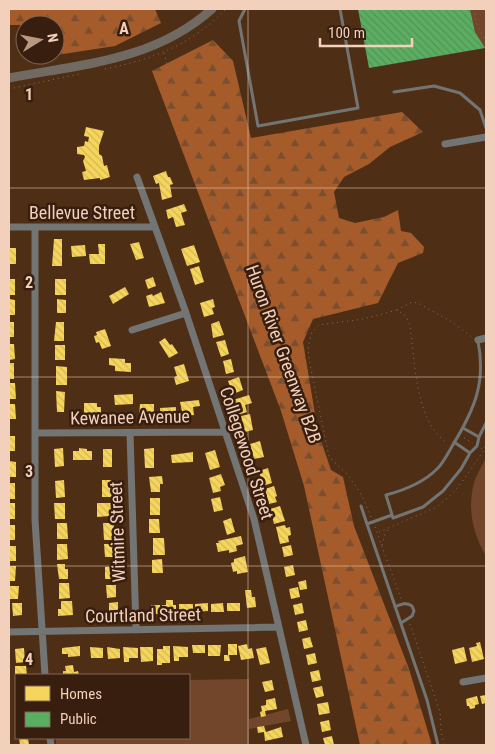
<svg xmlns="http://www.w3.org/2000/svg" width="495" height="754" font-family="'Roboto Condensed',sans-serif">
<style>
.green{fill:#72462a}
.forest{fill:url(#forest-firs)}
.homes{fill:url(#homes-back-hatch)}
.public{fill:url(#public-back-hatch)}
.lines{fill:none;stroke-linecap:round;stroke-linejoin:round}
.path{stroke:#79726b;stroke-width:1;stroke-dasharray:1 4;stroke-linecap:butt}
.service{stroke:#727574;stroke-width:3}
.minor{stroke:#727574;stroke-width:7}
.secondary{stroke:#706a63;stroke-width:9}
.grid{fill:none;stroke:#f2d0bc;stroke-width:1;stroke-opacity:0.55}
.labels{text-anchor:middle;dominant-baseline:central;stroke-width:5;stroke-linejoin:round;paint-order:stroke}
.street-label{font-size:18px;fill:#f2d0bc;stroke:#371e0e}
.grid-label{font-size:16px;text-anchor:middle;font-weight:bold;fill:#f2d0bc;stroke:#371e0e;stroke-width:5;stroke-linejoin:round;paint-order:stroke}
</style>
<defs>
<pattern id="forest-firs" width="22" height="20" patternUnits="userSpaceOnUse" patternTransform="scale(1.25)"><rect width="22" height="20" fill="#a55c2a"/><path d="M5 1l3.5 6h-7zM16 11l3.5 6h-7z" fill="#7c4e30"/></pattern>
<pattern id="homes-back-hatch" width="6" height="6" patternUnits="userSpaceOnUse" patternTransform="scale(1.25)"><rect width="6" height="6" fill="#f6d55c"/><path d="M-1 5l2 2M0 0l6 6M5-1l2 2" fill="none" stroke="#d3b755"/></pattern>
<pattern id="public-back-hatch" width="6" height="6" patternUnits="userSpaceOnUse" patternTransform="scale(1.25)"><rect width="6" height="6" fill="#5aae61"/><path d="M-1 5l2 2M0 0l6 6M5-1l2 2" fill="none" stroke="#569257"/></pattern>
</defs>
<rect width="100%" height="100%" fill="#4e2f16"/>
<!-- green -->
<path class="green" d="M470,9H486V50L475,32Z
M486,458V556C473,534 467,509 474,483C476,475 482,466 486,458Z
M249,679V719L288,709L291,721L249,729V745H56V738H189V680Z"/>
<!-- forest -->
<path class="forest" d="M9,9H155L161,23L115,46L37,58V55H55V25H9Z
M213,40L233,61L251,138L402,112L423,132L390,147L369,164L344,177L334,192L339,218L355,223L384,217L398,210L401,231L411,233L424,247L423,253L398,263L378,303L313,319L303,342L318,432L331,470L343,477L354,526L409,669L432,745H360L304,486L281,411L152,71Z"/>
<!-- homes -->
<path class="homes" d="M86,127L104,131L99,146V154L102,156L104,166L107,165L110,177L100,180V178L84,180L82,172L86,171L83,161L85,157L84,155L77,154V147L84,146L85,141L88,142L89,137L84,136Z
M166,171L168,177H170L173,184L170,185L172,197L162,200L159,183L156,184L153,176Z
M184,204L187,211L181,213L185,225L176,227L173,217L168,219L166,210Z
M54,239H62V266H52Z
M139,242L144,258L136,260L130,244Z
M98,244H105V264H90L89,254H99Z
M85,245L86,256L72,257L71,246Z
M194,245L200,262L187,266L181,249Z
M9,248H16V264H9Z
M199,266L204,282L195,285L190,269Z
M153,277L156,286L148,289L145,280Z
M9,279H15V295H9Z
M55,279H66V295H55Z
M125,287L129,294L113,304L109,296Z
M161,292L165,303L149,307L146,296L152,294L153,296Z
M9,299L15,300V315H9Z
M57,299L66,300V313H57Z
M213,299L215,307L212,308L214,314L204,317L200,303Z
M219,321L224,335L213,338L211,324Z
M9,322H14V337H9Z
M56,322H64V341H54Z
M105,329L111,346L102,349L99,342L96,343L94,336L97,335L96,332Z
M165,338L170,345L172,344L178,353L169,358L159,342Z
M225,340L229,354L221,357L216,342Z
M9,344H14L15,359L9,360Z
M55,345H65V360H55Z
M109,358L125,359V363H131V372L115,371V366L109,365Z
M231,359L234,372L226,374L223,361Z
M9,363H14V379H9Z
M184,364L189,381L176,385L174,377L177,376L174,367Z
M56,366L67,367V385H56Z
M239,377L243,390L233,394L228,381Z
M9,383H15L16,399H9Z
M56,391L65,392L64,412H57Z
M133,394V404L115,405L114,395Z
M249,395L252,403L245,405L247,412L238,415L233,400Z
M199,400L200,406L193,407L194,415L185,416L184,412H182L180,402Z
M84,403H97V407H101V413H84Z
M9,404H15L16,419H9Z
M140,404H154V416H139Z
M176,407V417H160V408Z
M250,414L253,430L245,432L241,416Z
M9,436H15V451H9Z
M260,441L264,457L254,459L250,444Z
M63,448L64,466L55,467L54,449Z
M79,448L87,449V451H92V460H73V451H79Z
M154,448V468H145L144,449Z
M103,449H112V467H103Z
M215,450L220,467L210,470L205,453Z
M193,452V462L172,463L171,455Z
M9,461L16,462V477H9Z
M268,468L272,483L263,486L259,471Z
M221,474L225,485L220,487L221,491L213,493L209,478Z
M162,476L163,484H160V492H151L149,477Z
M64,480L65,497L56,498L55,481Z
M102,480H112V497H102Z
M9,483H15V499H9Z
M274,486L277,496L275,497L277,502L269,504L265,489Z
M220,497L223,510L214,512L211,499Z
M150,498H160V515H150Z
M9,503H15V519H9Z
M54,503H65V519H55Z
M97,503H114V510H110V516L97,517Z
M280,506L285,521L274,524L270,509Z
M231,518L235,532L227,535L223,521Z
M149,519H159L160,533H149Z
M57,523H67L68,539H57Z
M103,523H114V540H104Z
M9,525H15V540H9Z
M285,525L286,528L290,527L291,535L288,536L289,542L280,544L276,527Z
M241,536L243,544L236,546L237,551L229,553V550L218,552L216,543H219L218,541Z
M153,538H164L165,555H153Z
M57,544H67L68,559L57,560Z
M104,544H114V557H105Z
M291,545L293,555L284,557L282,547Z
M9,546H16V561H9Z
M245,556L248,572L237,574V571L233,572L231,563L234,562V559Z
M162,559L163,573H152V560Z
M57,564H65V569H68V579H59Z
M293,565L295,575L286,577L284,567Z
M9,566H16L15,581H9Z
M114,566V579H105V567Z
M306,580L307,589L300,590L298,582Z
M59,583H69L70,598L59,599Z
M106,585H116V597L107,598Z
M10,586H19L18,599H10Z
M298,587L300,597L291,599L289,589Z
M245,590H251L252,597H255L256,607L247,608Z
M166,600H173V605H176V614H162V605H166Z
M61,601H72L73,615L58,616V609H61Z
M118,602V615H109V603Z
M12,603H22V615L13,616Z
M208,603V611L195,612V604Z
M223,603L224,612H211V604Z
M227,603H240V611H227Z
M302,603L304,613L295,615L293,605Z
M179,604H193V613H179Z
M151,605H160V614H151Z
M306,620L308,630L299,632L297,622Z
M310,637L313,647L304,649L302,639Z
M480,642L484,659L472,662L469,648L477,646L476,643Z
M228,644H237V655H229L230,661H224V655H228Z
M247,644L248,649L252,648L254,658L241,660L238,646Z
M192,645H205V653H193Z
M208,645H221L220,656H208Z
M80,646V656L68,657V654H62V648Z
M163,646H170V663H162V665H157V649H163Z
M173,646L188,647V657H179V661H174Z
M90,647L103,648V658H91Z
M107,647L120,649V658L108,659Z
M123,647L138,648V658H129V662H124Z
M140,647H153V661L141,662Z
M266,647L270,663L260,665L256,649Z
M464,647L467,661L455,664L452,650Z
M24,648L25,662L16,663L15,649Z
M315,653L317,663L308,665L306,655Z
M73,665L74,672L78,671L79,675H63V671H66L65,666Z
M15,666H26L27,675H15Z
M319,670L321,680L312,682L310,672Z
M272,680L274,690L265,692L262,682Z
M322,686L324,696L316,698L313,688Z
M486,695V703L482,704L480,696Z
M477,696L479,704L475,705V708L470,709L469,706H467L466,699Z
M275,698L277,709L265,711L266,716L261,717L260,712L262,711L261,706L266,705V700Z
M328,702L330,713L319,715L317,704Z
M329,720L331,730L322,732L320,722Z
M264,726L266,732L281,727L283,737L265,741L264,732L258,733L257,727Z
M332,736L334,745H325L323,738Z
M19,738H28L29,745H20Z"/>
<!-- public -->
<path class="public" d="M358,9H470L475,32L485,48L369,68Z"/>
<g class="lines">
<!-- path -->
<path class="path" d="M73,9L86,44
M474,9L476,22L486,42
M164,53L181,119L274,358L308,459L333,557L374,745
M105,69C156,58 189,46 226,9
M9,89L79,74
M397,310L412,302L418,303L452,322L473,338
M464,438L473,443
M481,448L486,452
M312,473L323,466L329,458
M371,517L362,496L357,488L348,475L329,457L309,359L308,348L312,332L319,325L363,319L397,310L406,316L410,326C415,360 415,421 446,442
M375,527L401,599
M379,532L437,507L452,494L462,482L484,450L486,444
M382,545L385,534L389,528
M410,624L440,712L441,731L444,745"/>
<!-- service -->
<path class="service" d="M245,9L239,21L258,126L358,108L340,9
M394,92L434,86L460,93L480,110L486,128
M478,341C486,382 475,408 454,443C449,451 444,462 437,469C423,483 405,490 386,495L393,518L423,507L443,491L461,469L470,453L477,446L479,437L486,423
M463,428L479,437
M454,442L470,453
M361,506L367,524
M392,515L367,524L427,700L438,745
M395,607C402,604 406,602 412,606L414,611L412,616L401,623"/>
<!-- minor -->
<path class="minor" d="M445,144L486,137
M137,177L186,313L254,519L306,745
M9,227H155
M35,227V520L45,675
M132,330L186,313
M478,340L486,338
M36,433L224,432
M130,433L136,630
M9,632L278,627
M463,682L486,678
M50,738L51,745"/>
<!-- secondary -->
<path class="secondary" d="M9,78C82,64 154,61 212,9"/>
</g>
<!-- grid -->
<path class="grid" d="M248,9V745M9,188H486M9,377H486M9,566H486"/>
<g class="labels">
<!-- street labels -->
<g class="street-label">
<text x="82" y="212">Bellevue Street</text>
<text transform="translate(284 354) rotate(70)">Huron River Greenway B2B</text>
<text transform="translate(130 417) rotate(-1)">Kewanee Avenue</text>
<text transform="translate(247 453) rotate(72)">Collegewood Street</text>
<text transform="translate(117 532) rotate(-92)">Witmire Street</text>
<text transform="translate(143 615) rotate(-1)">Courtland Street</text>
</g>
</g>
<g class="grid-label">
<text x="124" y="34">A</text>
<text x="29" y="100">1</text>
<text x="29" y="288">2</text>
<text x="29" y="477">3</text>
<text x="29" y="665">4</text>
</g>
<!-- border -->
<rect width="495" height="754" fill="none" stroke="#f2d0bc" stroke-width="20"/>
<!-- legend -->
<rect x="15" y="674" width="175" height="65" fill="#371e0e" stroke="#826554"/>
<rect x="25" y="686" width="25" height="15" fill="#f6d55c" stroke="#826554"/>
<text x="60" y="699" font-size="15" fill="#f2d0bc">Homes</text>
<rect x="25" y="712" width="25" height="15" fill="#5aae61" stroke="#826554"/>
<text x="60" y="724" font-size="15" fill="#f2d0bc">Public</text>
<!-- north arrow -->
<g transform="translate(40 40) rotate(80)"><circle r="24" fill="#371e0e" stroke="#826554"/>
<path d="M0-4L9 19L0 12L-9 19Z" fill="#b99882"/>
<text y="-8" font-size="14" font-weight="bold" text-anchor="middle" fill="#f2d0bc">N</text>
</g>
<!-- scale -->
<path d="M320 38v8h92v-8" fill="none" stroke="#f2d0bc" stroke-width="2.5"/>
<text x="328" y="38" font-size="15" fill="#f2d0bc" stroke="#371e0e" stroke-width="4" paint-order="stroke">100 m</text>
</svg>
